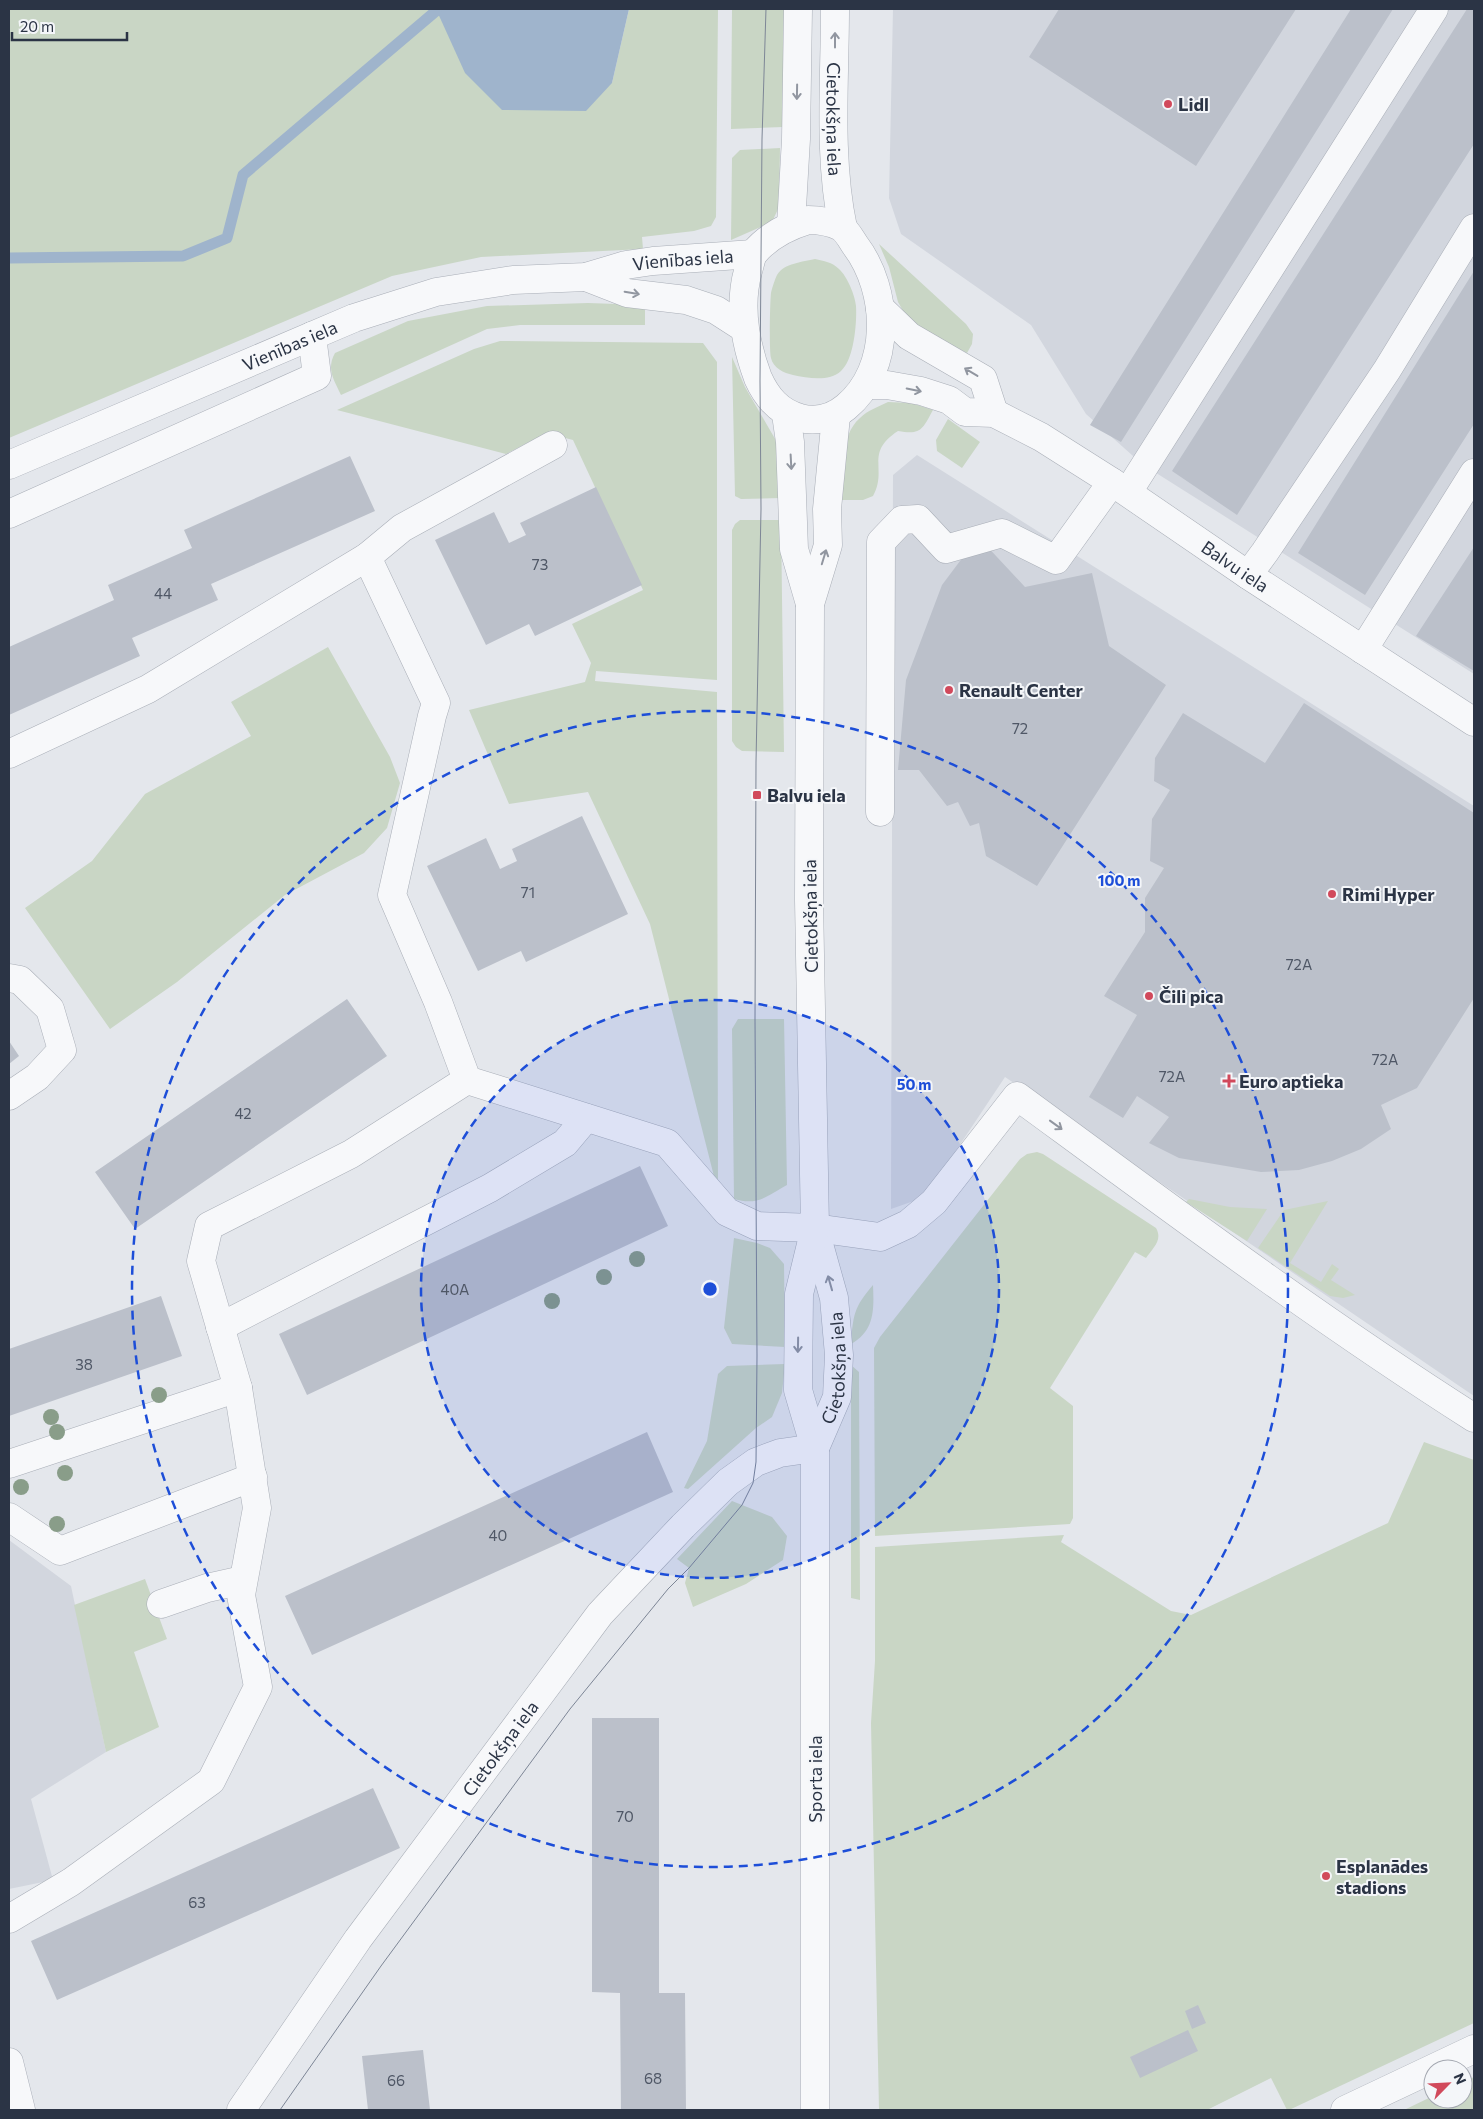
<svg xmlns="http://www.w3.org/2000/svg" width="1483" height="2119" font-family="Commissioner,sans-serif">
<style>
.built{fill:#d2d6de}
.green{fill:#c9d6c5}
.water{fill:#9fb4cc}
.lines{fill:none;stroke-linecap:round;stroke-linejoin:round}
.stream{stroke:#9fb4cc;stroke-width:11}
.building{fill:#bbc0ca}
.minor-casing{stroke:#a9aeb7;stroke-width:29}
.minor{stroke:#f7f8fa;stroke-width:28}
.tram{stroke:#7d8696;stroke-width:1}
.tree{fill:#899d89}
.oneway{stroke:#9196a0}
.ring{fill:none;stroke:#1d4ed8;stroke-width:2.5;stroke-dasharray:9 6}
.poi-dot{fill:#d1495b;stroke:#f4f6f9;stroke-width:2}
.labels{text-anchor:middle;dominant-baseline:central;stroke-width:4;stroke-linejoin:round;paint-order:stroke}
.number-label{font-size:15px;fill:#4f5766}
.poi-label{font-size:18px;font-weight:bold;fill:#2b3445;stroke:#f4f6f9;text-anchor:start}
.street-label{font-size:18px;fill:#2b3445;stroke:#f4f6f9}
.centre{fill:#1d4ed8;stroke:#f4f6f9;stroke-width:2.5}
.ring-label{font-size:15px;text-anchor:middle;font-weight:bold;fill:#1d4ed8;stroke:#f4f6f9;stroke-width:4;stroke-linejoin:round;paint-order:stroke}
</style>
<rect width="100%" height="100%" fill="#e4e7ec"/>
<!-- built -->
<path class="built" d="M893,9H1474V674L1142,464L1086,414L1031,325L901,234L889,198Z
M917,455L1474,806V1396L1005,1077L925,1197L891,1209L893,475Z
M9,1540L71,1586L106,1752L31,1799L53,1880L9,1889Z"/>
<!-- green -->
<path class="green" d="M9,9H436V11L612,83L629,9H718L716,217L711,226L694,231L642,237L643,249L481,257L392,276L9,438Z
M732,9H784L783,127L731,129Z
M780,148L779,207L772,222L731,240L732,158L740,150Z
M879,244L966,324L973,334L972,344L967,353L915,326L906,316L898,302L889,267Z
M815,259C824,261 832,262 839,269C847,276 855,295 856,306C857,323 854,360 841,371C829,382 808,378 793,375C784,373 773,368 771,358C769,351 770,301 771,293C772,288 775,279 777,275C784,263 803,262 815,259Z
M588,303L645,305V325H520L487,329L341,395C334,380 326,369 335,353L408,321L487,306Z
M500,341L703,343L717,362V680L596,671L595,681L717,692L718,1192L650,924L588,792L509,804L469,710L585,682L591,663L572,624L643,590L573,440L546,433L506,454L337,410L474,349Z
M732,357L745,387L778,444L781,498L741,499L735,496Z
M888,402L911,403L933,410C922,430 921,435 898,431C864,453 888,469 873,496L863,500H842C843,475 839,436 860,418C868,410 878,407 888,402Z
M948,419L980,442L962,468L937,451L936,440Z
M740,520H781L784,752L742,751L736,747L732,741V530L735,524Z
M328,647L390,757L400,783L387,828L364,853L285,895L177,982L110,1029L25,908L92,861L145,794L251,736L231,702Z
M738,1019H784L787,1185C767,1196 758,1206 734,1199L732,1029Z
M1037,1152L1043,1154L1156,1228C1163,1240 1153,1248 1146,1258L1135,1252L1050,1388L1073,1406V1518L1070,1524L875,1536L874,1348L880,1337L1020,1159L1027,1154Z
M1189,1199L1230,1207L1267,1209L1247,1241L1186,1202Z
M1328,1201L1290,1263L1321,1282L1332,1264L1339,1269L1331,1280L1355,1295L1343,1298L1330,1296L1258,1248L1284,1210Z
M734,1238L757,1243L770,1248L784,1264L785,1347L732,1344L724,1328Z
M873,1285C874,1309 875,1331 851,1344C853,1315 854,1307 873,1285Z
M785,1364L782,1393L772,1417L756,1428L688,1489L684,1488L707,1441L718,1374L727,1366Z
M851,1365L859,1372L860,1600L851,1598Z
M1424,1442L1474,1460V2023L1289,2110H1287L1271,2078L1207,2110H879L871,1723L875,1661V1547L1064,1535L1061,1542L1171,1611L1191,1615L1388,1523Z
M732,1501L772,1517L787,1536L783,1560L746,1584L693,1607L685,1583L689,1568L677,1559Z
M145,1579L167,1639L134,1652L159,1727L106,1752L74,1605Z
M1474,2077V2110H1404L1433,2096V2099H1463V2082Z"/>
<!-- water -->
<path class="water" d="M436,9H629L612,83L586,111L502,110L465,73Z"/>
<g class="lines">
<!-- stream -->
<path class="stream" d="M9,258L183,256L227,238L243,175L436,11"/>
</g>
<!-- building -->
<path class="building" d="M1059,9H1296L1196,166L1029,57Z
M1351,9H1393L1121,442L1090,425Z
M1467,9H1474V144L1237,515L1172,471Z
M1474,271V424L1365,595L1298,553Z
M350,456L375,511L211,584L218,600L132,638L140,656L9,715V647L114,600L108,585L192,548L184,530Z
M596,487L642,585L535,636L529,624L486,645L435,540L494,512L509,543L526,535L520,523Z
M983,542L1025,587L1092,573L1109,646L1166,685L1037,886L986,856L979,823L970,826L958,802L947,806L919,770H898L906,680L942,585L963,557Z
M1474,547V671L1416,636Z
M1304,703L1474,813V998L1417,1088L1381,1105L1391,1129L1361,1149L1332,1161L1299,1170L1261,1172L1179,1158L1149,1143L1169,1117L1137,1096L1123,1118L1089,1097L1137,1015L1104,996L1145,932V898L1164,868L1150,861L1152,819L1170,790L1154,781L1155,758L1183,713L1265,763Z
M582,816L628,914L526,962L521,951L478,971L427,866L486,838L500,869L517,861L512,849Z
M347,999L387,1056L135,1229L95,1172Z
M9,1041L19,1056L9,1064Z
M640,1166L668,1226L307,1395L279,1334Z
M161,1296L182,1356L9,1416V1349Z
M647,1432L673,1492L312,1655L285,1596Z
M592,1718H659V1993H685L686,2110H621L620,1993L592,1992Z
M373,1788L400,1848L57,2000L31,1941Z
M1198,2005L1206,2023L1192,2029L1185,2011Z
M1188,2030L1198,2051L1140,2078L1130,2057Z
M423,2050L430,2110H368L362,2056Z"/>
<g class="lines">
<!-- minor casing -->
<g class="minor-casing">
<g id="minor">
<path id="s1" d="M835,9C835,81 828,157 843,228"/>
<path d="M808,220C820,220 831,222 841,227C847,231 851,239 855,245C890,291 892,369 846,407C833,418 816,422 800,418C779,412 767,398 758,378C745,343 738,307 748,271C750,265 751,257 754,253C768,236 788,226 808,220Z"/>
<path d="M791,225L796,139L798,9"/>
<path d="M586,277L627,293L686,300L716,310L744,328"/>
<path d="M880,308L909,336L983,379L994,413"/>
<path id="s2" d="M866,385H887L921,391L949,400L965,412L994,413L1041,437L1112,482L1248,575L1474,722"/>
<path d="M786,414L790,442L794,549L810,604"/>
<path id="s3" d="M9,465L354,318L436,292L513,280L586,277L626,265L653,261L753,254"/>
<path d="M1128,492L1434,9"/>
<path d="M9,514L317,376L312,336"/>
<path d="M367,557L436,703L432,716L392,895L438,1002L467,1080L667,1143L727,1212L757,1226L815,1228L880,1237L908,1224L934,1202L1017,1096C1167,1206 1317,1318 1474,1418"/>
<path d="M1248,575L1265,552L1387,370L1474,228"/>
<path d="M1363,650L1474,473"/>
<path d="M9,754L148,689L367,557L402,528L553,445"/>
<path d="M880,812L881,542L902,520L918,519L946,549L1002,533L1056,560L1112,482"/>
<path d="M9,978L20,980L50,1009L62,1050L37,1077L9,1096"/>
<path d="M220,1327L490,1188L565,1143L586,1118"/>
<path id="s4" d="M815,1448L837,1397L839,1355L834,1298L815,1230"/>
<path d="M9,1464L238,1388"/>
<path d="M9,1517L60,1551L253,1477"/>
<path d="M161,1604L207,1588L243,1580"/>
<path d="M9,1919L71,1882L211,1781L258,1687L241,1595L257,1508L238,1388L201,1261L209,1226L351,1154L467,1080"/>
<path d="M9,2062L21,2110"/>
<path id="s5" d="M241,2110L358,1939L600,1614L683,1526L728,1482L756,1462L780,1453L815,1448"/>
<path d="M815,2110V1448L798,1390L799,1294L815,1228L809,900L810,604L828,545L827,509L836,416"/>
<path d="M1345,2110L1474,2049"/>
</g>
</g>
<!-- minor -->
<use href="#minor" class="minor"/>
<!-- tram -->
<path class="tram" d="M280,2110L381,1966L570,1709L668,1589L689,1568L742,1505L753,1483L756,1462L757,1356L755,1019L756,762L761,509L760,381L762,139L766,9"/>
</g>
<!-- trees -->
<g class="tree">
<circle cx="637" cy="1259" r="8"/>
<circle cx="604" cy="1277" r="8"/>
<circle cx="552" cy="1301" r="8"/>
<circle cx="159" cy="1395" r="8"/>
<circle cx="51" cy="1417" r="8"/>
<circle cx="57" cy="1432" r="8"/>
<circle cx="65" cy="1473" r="8"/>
<circle cx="21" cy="1487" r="8"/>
<circle cx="57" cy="1524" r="8"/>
</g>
<!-- one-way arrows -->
<defs><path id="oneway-shaft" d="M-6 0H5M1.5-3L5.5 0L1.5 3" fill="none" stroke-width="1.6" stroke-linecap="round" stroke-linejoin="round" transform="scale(1.25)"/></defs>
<g class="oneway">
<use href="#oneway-shaft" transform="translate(835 40) rotate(-90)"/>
<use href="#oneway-shaft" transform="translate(797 92) rotate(91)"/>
<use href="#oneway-shaft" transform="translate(632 293) rotate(10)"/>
<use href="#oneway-shaft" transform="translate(971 372) rotate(-149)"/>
<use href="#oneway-shaft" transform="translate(914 390) rotate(12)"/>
<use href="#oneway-shaft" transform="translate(791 462) rotate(87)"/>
<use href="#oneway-shaft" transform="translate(824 557) rotate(-73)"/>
<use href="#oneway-shaft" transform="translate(1056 1125) rotate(36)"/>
<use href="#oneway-shaft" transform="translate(830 1283) rotate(-106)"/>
<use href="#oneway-shaft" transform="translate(798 1345) rotate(91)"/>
</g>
<!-- distance rings -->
<circle cx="710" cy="1289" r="289" fill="#1d4ed8" fill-opacity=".12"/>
<g class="ring">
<circle cx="710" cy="1289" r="289"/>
<circle cx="710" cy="1289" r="578"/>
</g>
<!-- markers -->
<g class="poi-dot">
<circle cx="1168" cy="104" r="5"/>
<circle cx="949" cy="690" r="5"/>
<rect x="752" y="790" width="10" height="10" rx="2.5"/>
<circle cx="1332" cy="894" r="5"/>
<circle cx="1149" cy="996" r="5"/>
<path d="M1226.5 1073.5h5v5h5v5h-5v5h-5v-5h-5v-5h5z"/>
<circle cx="1326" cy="1876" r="5"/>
</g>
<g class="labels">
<!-- number labels -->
<g class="number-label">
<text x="540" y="564">73</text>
<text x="163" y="593">44</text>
<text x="1020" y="728">72</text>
<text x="528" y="892">71</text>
<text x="1299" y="964">72A</text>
<text x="1385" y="1059">72A</text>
<text x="1172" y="1076">72A</text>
<text x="243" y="1113">42</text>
<text x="455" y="1289">40A</text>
<text x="84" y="1364">38</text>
<text x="498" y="1535">40</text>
<text x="625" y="1816">70</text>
<text x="197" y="1902">63</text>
<text x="653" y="2078">68</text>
<text x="396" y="2080">66</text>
</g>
<!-- poi labels -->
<g class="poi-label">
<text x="1178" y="104">Lidl</text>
<text x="959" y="690">Renault Center</text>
<text x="767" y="795">Balvu iela</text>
<text x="1342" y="894">Rimi Hyper</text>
<text x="1159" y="996">Čili pica</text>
<text x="1239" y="1081">Euro aptieka</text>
<text x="1336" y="1866">Esplanādes<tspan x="1336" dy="21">stadions</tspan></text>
</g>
<!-- street labels -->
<g class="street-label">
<text stroke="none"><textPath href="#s1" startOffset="110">Cietokšņa iela</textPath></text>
<text stroke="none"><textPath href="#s3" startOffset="711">Vienības iela</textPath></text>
<text stroke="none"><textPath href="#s3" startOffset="305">Vienības iela</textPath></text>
<text stroke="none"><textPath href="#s2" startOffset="420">Balvu iela</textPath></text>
<text transform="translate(810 916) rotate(-91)">Cietokšņa iela</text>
<text stroke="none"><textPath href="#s4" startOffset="84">Cietokšņa iela</textPath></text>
<text stroke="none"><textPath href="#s5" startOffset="445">Cietokšņa iela</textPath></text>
<text transform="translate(815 1779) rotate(-90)">Sporta iela</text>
</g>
</g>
<circle cx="710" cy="1289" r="8" class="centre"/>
<g class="ring-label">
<text x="1119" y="886">100 m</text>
<text x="914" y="1090">50 m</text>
</g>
<!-- border -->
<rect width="1483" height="2119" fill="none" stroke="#2b3445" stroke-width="20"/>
<!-- north arrow -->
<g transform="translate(1448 2084) rotate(66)"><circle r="24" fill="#f4f6f9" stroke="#a4a8b1"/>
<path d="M0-4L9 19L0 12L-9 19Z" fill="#d1495b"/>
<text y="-8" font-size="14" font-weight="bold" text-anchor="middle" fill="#2b3445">N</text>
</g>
<!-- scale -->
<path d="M12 32v8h115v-8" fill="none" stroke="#2b3445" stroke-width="2.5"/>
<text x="20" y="32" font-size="15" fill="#2b3445" stroke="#f4f6f9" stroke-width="4" paint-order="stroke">20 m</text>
</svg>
